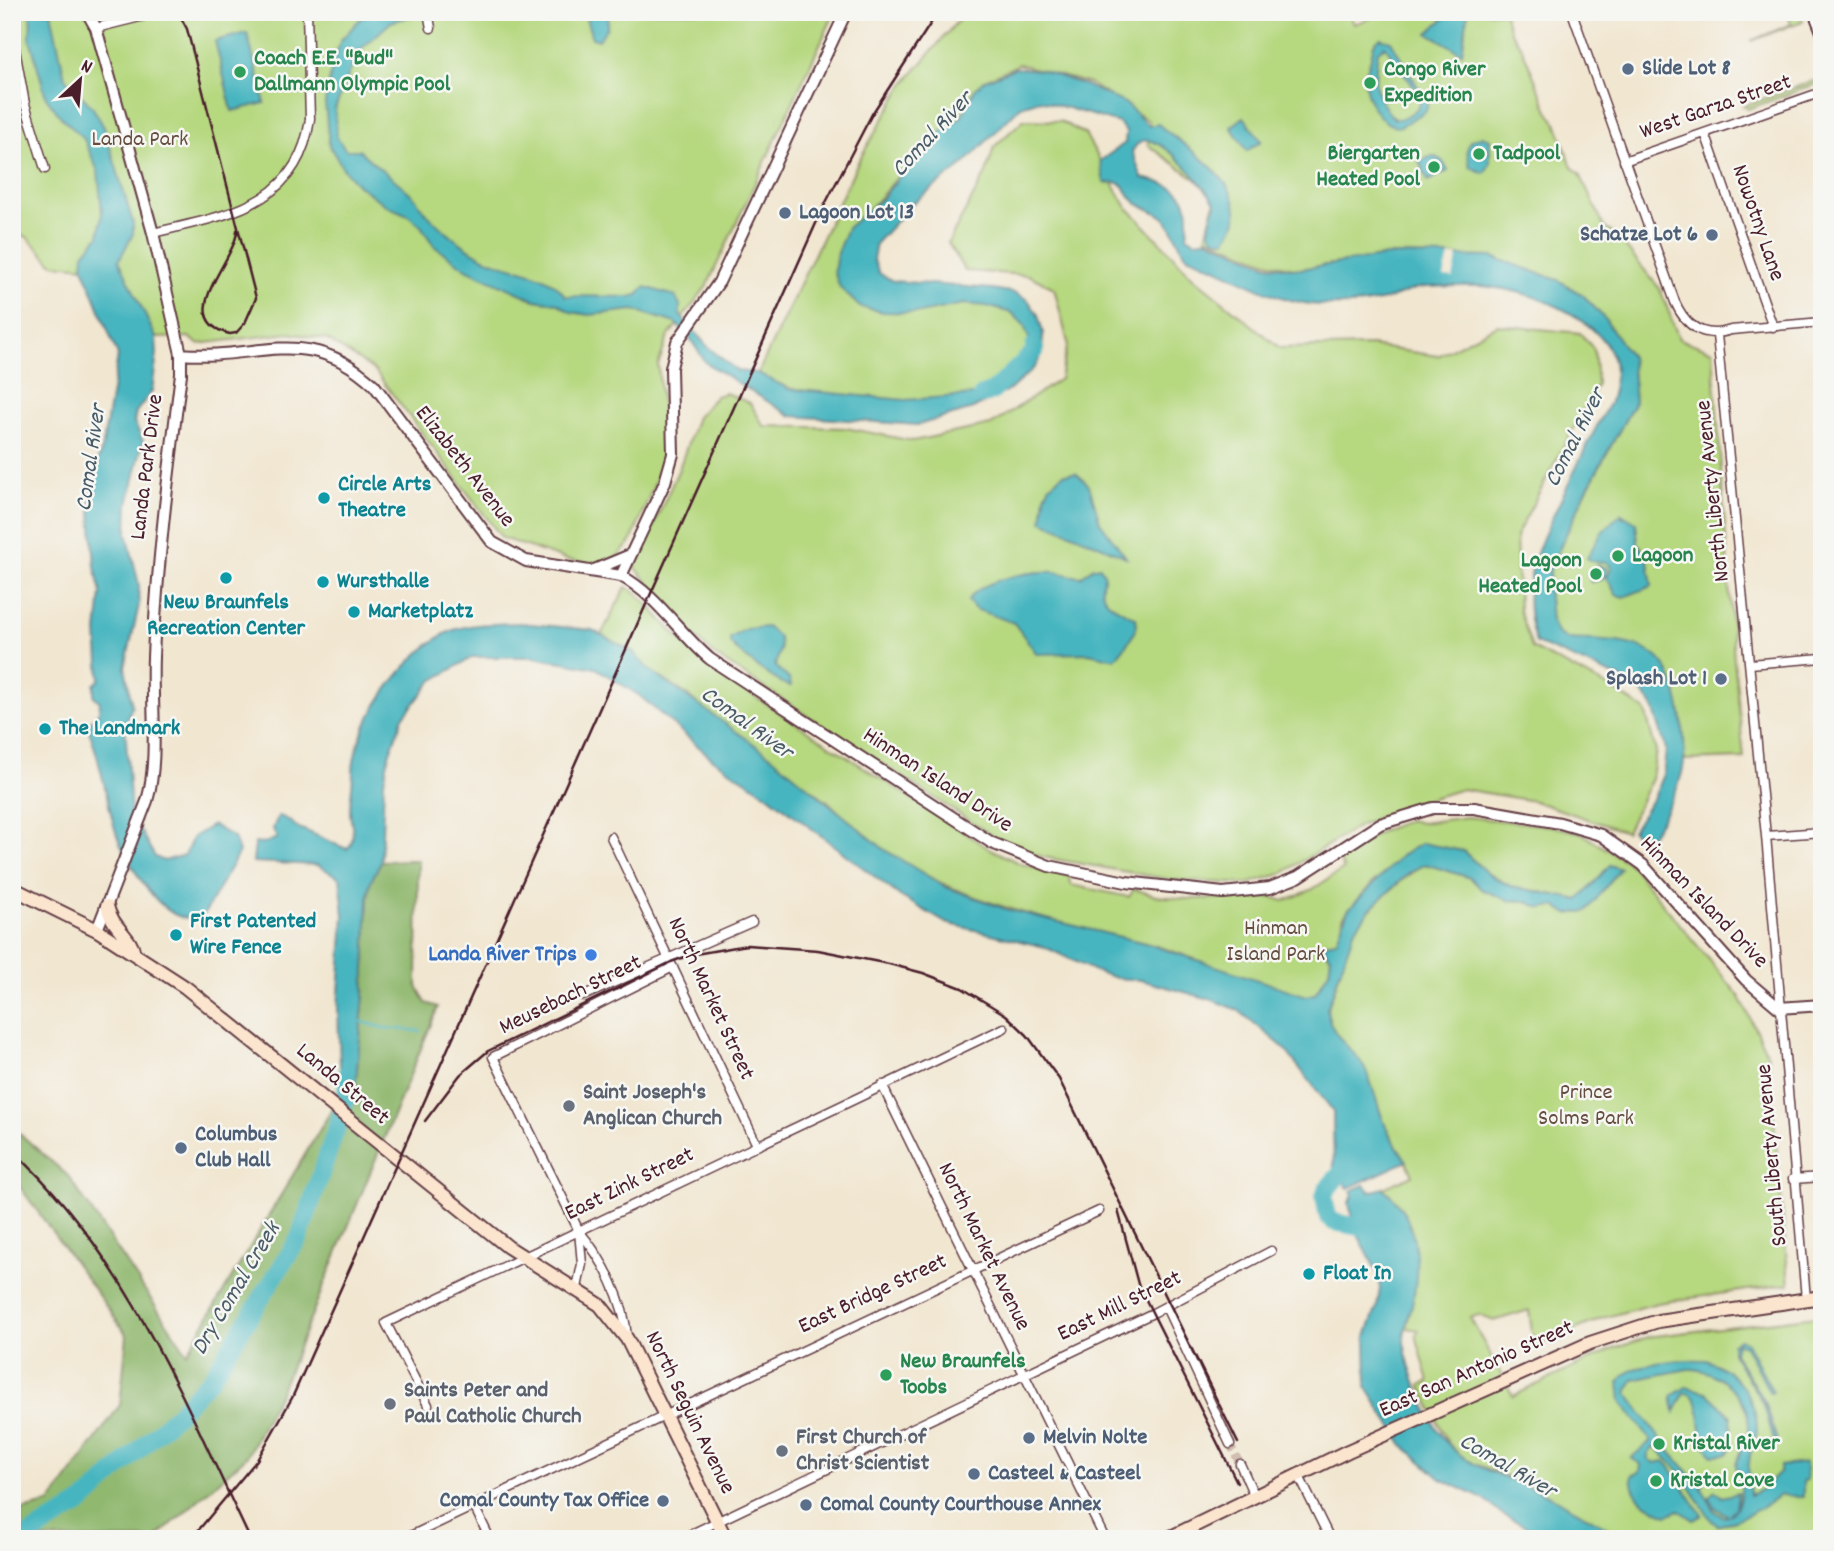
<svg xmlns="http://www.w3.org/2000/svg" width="1834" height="1551" font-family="Dekko,sans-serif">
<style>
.green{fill:#b6d87f;stroke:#807c55;stroke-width:2}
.forest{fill:#90b86e;stroke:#6d6c4c;stroke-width:2}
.water{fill:#46b5c0;stroke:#486a76;stroke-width:2;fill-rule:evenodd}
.pier{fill:#f1e6d0}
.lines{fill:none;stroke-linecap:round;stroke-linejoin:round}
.stream{stroke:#46b5c0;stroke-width:2.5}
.river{stroke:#46b5c0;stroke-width:18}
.minor-tunnel{stroke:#d0beaf;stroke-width:8;stroke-dasharray:8 4;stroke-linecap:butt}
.minor-casing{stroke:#633d44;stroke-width:11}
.tertiary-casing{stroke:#633d44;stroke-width:14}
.secondary-casing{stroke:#633d44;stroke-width:16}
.minor{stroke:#fff;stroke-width:8}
.tertiary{stroke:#fff;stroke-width:10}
.secondary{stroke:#fbe5cf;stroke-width:12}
.rail{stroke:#4a1f2b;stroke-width:2.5}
.service-dot{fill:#5c6f8a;stroke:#f6f6f2;stroke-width:2.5}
.leisure-dot{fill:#2e9e5b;stroke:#f6f6f2;stroke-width:2.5}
.culture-dot{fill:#0f9aa8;stroke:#f6f6f2;stroke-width:2.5}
.shop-dot{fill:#3f7fe0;stroke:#f6f6f2;stroke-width:2.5}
.worship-dot{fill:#6b7280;stroke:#f6f6f2;stroke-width:2.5}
.labels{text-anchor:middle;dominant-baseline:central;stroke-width:5;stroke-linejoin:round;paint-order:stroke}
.leisure-label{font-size:23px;font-weight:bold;fill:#27864d;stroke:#f6f6f2;text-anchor:start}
.service-label{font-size:23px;font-weight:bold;fill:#4e5e75;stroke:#f6f6f2;text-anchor:start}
.street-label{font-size:23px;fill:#4a1f2b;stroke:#f6f6f2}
.park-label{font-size:23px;fill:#654d40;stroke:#f6f6f2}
.culture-label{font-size:23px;font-weight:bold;fill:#0d838f;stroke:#f6f6f2;text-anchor:start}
.shop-label{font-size:23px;font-weight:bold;fill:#366cbe;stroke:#f6f6f2;text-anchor:end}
.worship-label{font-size:23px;font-weight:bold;fill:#5b616d;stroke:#f6f6f2;text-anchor:start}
.water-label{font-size:24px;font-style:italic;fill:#485b67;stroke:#f6f6f2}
</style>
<rect width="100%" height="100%" fill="#f6f6f2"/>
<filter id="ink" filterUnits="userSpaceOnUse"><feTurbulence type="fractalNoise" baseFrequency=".0143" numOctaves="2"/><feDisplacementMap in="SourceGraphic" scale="14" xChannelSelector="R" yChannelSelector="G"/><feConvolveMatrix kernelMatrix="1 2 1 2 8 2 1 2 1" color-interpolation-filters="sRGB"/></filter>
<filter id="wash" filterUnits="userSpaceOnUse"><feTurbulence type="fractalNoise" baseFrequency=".00686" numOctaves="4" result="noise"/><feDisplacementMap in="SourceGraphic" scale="28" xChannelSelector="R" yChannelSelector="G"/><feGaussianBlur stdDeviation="1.57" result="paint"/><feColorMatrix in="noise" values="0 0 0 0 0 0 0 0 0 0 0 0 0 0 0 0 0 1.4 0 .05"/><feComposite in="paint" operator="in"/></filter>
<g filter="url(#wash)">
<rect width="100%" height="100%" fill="#f1e6d0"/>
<!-- green -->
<path class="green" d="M12,12H835L707,286L668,337L658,365L666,454L631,542L617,557L597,564L567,560L502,538L374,370L326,339L289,333L198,344L189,337L156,338L122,270L53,264L27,237L12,231Z
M965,12H1349L1354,24L1387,12H1504L1510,31L1522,48L1549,113L1556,122L1572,167L1580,174L1605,228L1616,235L1660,289L1679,339L1713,351L1734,660L1744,758L1684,760L1679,707L1637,646L1567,639L1557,633L1551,620L1548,587L1550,569L1586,491L1635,402L1631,357L1605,319L1584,296L1558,280L1492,257L1394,255L1300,269L1267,262L1206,237L1215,200L1197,180L1148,145L1149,121L1090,84L1019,64L983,81L959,119L903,171L868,211L840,280L1017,308L1033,337C1026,363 1005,383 980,393C944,407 830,399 792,389C781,386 769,379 758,373L859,160L904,84Z
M1787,12H1800L1803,21L1751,41L1791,24Z
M1822,78V82L1748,109L1743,106Z
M1023,120L1060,121L1085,134L1126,206L1194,278L1280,348L1371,346L1438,356L1497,325L1580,333L1594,349L1597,384L1516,536L1519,610L1532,648L1611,688L1645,710L1656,751L1652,778L1626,832L1534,801L1462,789L1402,807L1359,826L1281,874L1247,884L1173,880L1043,857L1007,845L714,655L690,632L635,567L679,469L697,417L716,396L726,393L750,403L764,426L846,428L913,441L991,425L1060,379L1068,343L1054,288L1028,275L965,271L948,243L986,173L994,147Z
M626,587L638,594L686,646L717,672L988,848L1021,864L1070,876L1071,885L1129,897L1134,889L1156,896L1188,899L1272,897L1284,901L1311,890L1344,869L1338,858L1340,856L1382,831L1409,820L1421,823L1467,817L1551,826L1581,833L1630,864L1740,997L1768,1056L1789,1284L1657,1303L1603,1318L1534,1347L1529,1310L1494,1321L1479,1315L1470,1318L1513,1396L1608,1351L1648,1337L1816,1316L1822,1354V1539H1628L1516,1480L1467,1461L1448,1443L1420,1385L1429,1382L1416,1335L1419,1330L1406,1328C1418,1279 1426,1224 1383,1188L1413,1175C1406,1158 1394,1144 1386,1128C1378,1110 1374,1090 1366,1072C1354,1047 1331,1041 1327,1009C1339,984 1342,956 1354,931C1365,911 1405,875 1425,864L1471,878L1481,889L1507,900L1525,901L1541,908L1555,906L1568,914L1606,885L1619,869L1610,865L1580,900L1510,886L1488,874L1463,851L1448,849L1374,881L1343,917L1342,930L1336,941L1326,943L1325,949L1331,957L1329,971L1315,994L1307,997C1278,988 1249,979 1221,969C1196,960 1171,949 1145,943C1032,916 910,894 829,802L711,716L689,696L648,669L632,651L601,635Z"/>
<!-- forest -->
<path class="forest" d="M418,860L417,986L426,1003L438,1007L281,1390L247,1456L155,1539H12V1513L50,1503L120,1405L127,1335L12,1176V1127L68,1176L187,1353L341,1094L354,1100L364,994L368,897L370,883L381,861Z"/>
<!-- water -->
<path class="water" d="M31,12H51L65,78L93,108L104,127L133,223V234L119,260L156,338L157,354L152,391L136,412L134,422L143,441L128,504L127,533L139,585V605L125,667L132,706L125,724L131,814L155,857L164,861L185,855L193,837L213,825L234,838L239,852L202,918C196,918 187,919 181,917C154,909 122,854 115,829C106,797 101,762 89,731L88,724L99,712L100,702L94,696V685L100,679L97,632L101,593L95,567L89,485L102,449L118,356L83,267L84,254L99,235L102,213L98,171L84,139L60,116L46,97L30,39Z
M371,12H426L391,22L358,52L335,109L337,138L346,150H359C377,168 395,178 412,195C417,199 418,203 421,207C434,224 461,245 479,255C504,270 549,269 565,296L629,297L638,295L645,287L675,296L680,305V315L708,347L737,371L758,373L789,389L905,400L974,395L1012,377L1029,352L1030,342L1024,325L1012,313L986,306L963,304L920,313L883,312L860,307L840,288L834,272L837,253L847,228L883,197L925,144L961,117L975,89L983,81L1015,68L1041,70L1087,86L1125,103L1149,126L1158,124C1185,147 1241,178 1236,220C1235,227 1228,235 1226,240C1201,242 1210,218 1216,204C1207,189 1160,130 1140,142C1136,144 1135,148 1132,151L1142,178C1181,187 1192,193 1187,236L1196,241L1207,239L1267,265L1300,269L1394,255L1492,257L1558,280L1584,296L1605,319L1631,357L1635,402L1586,491L1550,569L1548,587L1551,620L1557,633L1567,639C1594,641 1638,638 1659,659C1679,678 1686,734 1684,761C1682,785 1661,823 1646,842L1632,831L1655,795L1663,777L1666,749L1652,704L1634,684L1536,643C1515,583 1541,542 1566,489C1580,460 1593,431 1610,402C1614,388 1618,370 1612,355C1593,314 1532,292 1490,287C1470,284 1447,287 1426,287C1414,287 1402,295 1391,298C1370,305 1343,306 1322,305C1275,304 1231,272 1187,256C1177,245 1175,228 1164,218C1155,210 1142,208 1134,201C1121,188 1129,180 1104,183L1100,161L1125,143L1126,132L1119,123L1040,100L1021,106L963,165L913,203L876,243L873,259L879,273L893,281L993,289L1015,293L1028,300L1038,315L1043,333L1042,354L1035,367L1011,389L973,409L918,425L791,416L706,363L689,337L675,323L634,310L589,315L571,312L557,303L535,300L468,270L434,246L421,226L408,215L387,206L358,185L344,170L329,145L325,103L332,66L341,40L360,19Z
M584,12H609L607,27L599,40L592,38Z
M1451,12H1468L1462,53L1428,33Z
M247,33L265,103L232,111L215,41Z
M1380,38L1391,41L1428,104L1426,111L1399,127C1379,125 1365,98 1365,80C1365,72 1369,65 1371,58C1373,49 1372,43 1380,38ZM1385,46L1416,90L1421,102C1418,111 1403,120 1394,119C1372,94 1374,82 1378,51Z
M1244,117L1261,141L1247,151L1231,127Z
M1482,136L1490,139V164L1484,173L1470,167L1467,150L1470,141Z
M1433,156L1442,160L1448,171L1428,181L1419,161Z
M1076,473L1089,485L1100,522L1126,557L1042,521L1045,496L1050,485L1063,474Z
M1620,513L1636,523L1638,542L1644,554H1647L1652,586L1624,597L1616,595L1607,578L1611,567L1606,562H1594L1587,558L1601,533L1618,516L1624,518Z
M1597,565L1607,568L1604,579L1591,582L1588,573H1595Z
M1100,566L1105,576C1092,601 1119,609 1136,618C1140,632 1123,648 1115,659L1089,653L1037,654L1014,623L975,609L968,601C978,580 1033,570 1054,572C1064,573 1072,577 1081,577L1092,568Z
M520,623L592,630L632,651L648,669L771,756L885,850L946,887L1006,909L1145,943L1307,996L1315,994L1329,971L1331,957L1324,949L1326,943L1336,941L1348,910L1402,855L1422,843L1463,851L1488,874L1510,886L1579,900L1610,865L1620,869L1587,911L1568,914L1555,906L1541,908L1525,901L1507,900L1481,889L1471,878L1425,864L1410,872L1370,909L1354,931L1327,1009C1330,1033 1344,1042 1358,1058C1373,1077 1376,1107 1387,1129C1392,1140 1400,1151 1407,1161L1348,1188L1341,1178L1334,1176L1333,1111L1283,1047L1238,1010L1213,1000L1141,980L1116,978L1097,972L1045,947L946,923L900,896L765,793L714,760L640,696L596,668L534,657H473L432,681L403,717L389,755L384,781L381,861L370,883L368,897L364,994L354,1100L341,1094L338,1010L344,915L340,878L317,865L253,862L255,843L263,844L277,838L273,829L278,816C289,817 291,825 301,829C317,835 331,843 347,849L350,846C356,832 350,824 350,810C350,798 353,785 353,773C353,725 408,650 451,631C471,623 498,624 520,623Z
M767,627L779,637L780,650L775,666L790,680L791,686C778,685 740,654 730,643V638L746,629Z
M1364,1185L1370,1192L1383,1188C1417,1216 1421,1259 1413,1300C1411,1313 1403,1330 1404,1342C1408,1370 1430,1425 1449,1445C1474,1471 1511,1477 1543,1493C1573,1507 1599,1524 1628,1539H1558L1540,1533L1502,1514L1485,1500L1441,1479L1403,1445L1367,1388L1366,1336L1377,1307L1380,1289L1378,1274L1353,1225L1349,1202L1353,1196L1351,1191Z
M1740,1339L1747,1343L1773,1392L1770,1393L1745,1346L1736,1343L1734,1353L1766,1404L1777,1440L1774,1441L1764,1405L1732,1353V1343Z
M1706,1360C1735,1370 1757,1398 1757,1430C1757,1439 1751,1447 1750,1456C1747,1469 1749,1482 1750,1495L1761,1490L1780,1472V1466L1805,1463L1807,1480L1803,1481V1497L1781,1495L1748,1515L1718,1526L1711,1520L1681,1473L1655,1446L1649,1453V1460L1654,1463L1664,1461L1669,1466L1702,1515L1694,1520L1679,1510L1667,1515C1649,1507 1629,1497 1632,1475L1640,1472L1641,1464L1631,1458L1651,1441L1621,1401L1619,1382C1630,1361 1684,1359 1706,1360ZM1688,1369C1719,1368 1755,1401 1748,1433C1745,1443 1735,1460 1736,1468C1736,1469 1739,1469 1739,1470C1744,1483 1741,1510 1729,1515L1736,1508L1738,1493L1722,1497L1715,1491L1709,1497L1716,1508L1727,1515L1724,1517L1715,1511L1701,1487L1704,1484L1701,1480L1697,1482L1667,1448L1627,1393L1633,1380Z
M1686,1387L1706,1392L1731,1416L1732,1446L1727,1454L1713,1455C1691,1437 1709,1394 1684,1393L1675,1412L1672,1396Z"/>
<!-- pier -->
<path class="pier" d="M1449,256H1458L1453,278L1444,277Z"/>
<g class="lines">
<!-- stream -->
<path class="stream" d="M359,1021L384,1028L420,1031"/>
<!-- river -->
<path class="river" d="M982,395L993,391L1035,351L1034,346
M1351,1161L1326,1190L1324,1197L1328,1217L1334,1222L1378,1231
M23,1539L82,1503L177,1414L212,1377L299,1238L346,1100L347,1072"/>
</g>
</g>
<g filter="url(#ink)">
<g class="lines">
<!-- minor-tunnel -->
<path class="minor-tunnel" d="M1230,1444L1240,1464"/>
<!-- minor casing -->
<g class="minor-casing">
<path id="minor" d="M428,12L431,28
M1572,12L1675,302C1686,327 1704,339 1731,330L1822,322
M96,28L160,12
M12,33L25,104L45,169
M1705,133L1773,327
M1624,161L1822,92
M153,233C226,215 298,207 310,119L307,12
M1717,335L1766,836L1806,1299
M1750,664L1822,658
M1766,836L1822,832
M611,837L757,1145
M583,996L752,922
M882,1085L1105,1539
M1793,1179L1822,1177
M577,1288L582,1264L579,1231
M1166,1307L1230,1444
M627,1337C624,1300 604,1260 579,1231L493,1057L673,967
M428,1405L386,1323L1004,1028
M1240,1464L1255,1497
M1299,1476L1330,1539
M474,1506L490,1539
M404,1539L1099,1211
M681,1539L1153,1313L1271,1251"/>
</g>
<!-- tertiary casing -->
<g class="tertiary-casing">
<path id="tertiary" d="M87,12L96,28L153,233L181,354V374C169,469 157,562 153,657C151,700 159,761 147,801L97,930
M1814,12L1822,32
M181,354C258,361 307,322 374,385L492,542L526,561L621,576L665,482L673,454L671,368L677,342L719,282L846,12
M594,570L630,555
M621,576C657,595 679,633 710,659L992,843L1049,866L1126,882L1223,893L1270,888L1298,877L1380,824L1433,808H1474L1560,823L1601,835L1643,865L1746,980L1779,1008L1822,1005"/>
</g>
<!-- secondary casing -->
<g class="secondary-casing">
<path id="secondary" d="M12,888L97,930L185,987L508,1247L600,1305L627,1339L726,1539
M107,906C112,928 131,936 134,954
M1167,1539L1348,1451L1590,1343L1658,1321L1822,1297"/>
</g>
<!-- minor -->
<use href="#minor" class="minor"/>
<!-- tertiary -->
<use href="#tertiary" class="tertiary"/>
<!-- secondary -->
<use href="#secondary" class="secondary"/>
<!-- rail -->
<path class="rail" d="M178,12L187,29L256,298L245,323L236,333L230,334C171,319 237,259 237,230
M425,1121L460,1075L488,1051L671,962L690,955L747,945L818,950L889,964L923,973L962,988L1006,1015L1027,1035L1059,1079L1238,1443
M12,1150C126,1254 185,1403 250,1539
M1118,1210L1138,1284L1237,1482
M191,1539L257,1460L292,1398L822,210L872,114L938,12"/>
</g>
</g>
<!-- markers -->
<g class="service-dot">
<circle cx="1628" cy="69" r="7"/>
<circle cx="785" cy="213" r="7"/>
<circle cx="1712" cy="235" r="7"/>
<circle cx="1721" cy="679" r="7"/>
<circle cx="181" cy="1148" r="7"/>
<circle cx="1029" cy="1438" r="7"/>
<circle cx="974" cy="1474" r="7"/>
<circle cx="663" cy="1501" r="7"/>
<circle cx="806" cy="1505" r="7"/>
</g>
<g class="leisure-dot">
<circle cx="240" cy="72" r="7"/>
<circle cx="1370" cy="83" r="7"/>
<circle cx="1479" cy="154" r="7"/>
<circle cx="1434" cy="167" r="7"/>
<circle cx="1618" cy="556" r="7"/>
<circle cx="1596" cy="574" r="7"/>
<circle cx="886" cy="1375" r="7"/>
<circle cx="1659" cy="1444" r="7"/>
<circle cx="1656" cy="1481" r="7"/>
</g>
<g class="culture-dot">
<circle cx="324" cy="498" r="7"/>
<circle cx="226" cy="578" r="7"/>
<circle cx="323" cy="582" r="7"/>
<circle cx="354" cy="612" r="7"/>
<circle cx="45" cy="729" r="7"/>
<circle cx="176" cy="935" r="7"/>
<circle cx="1309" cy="1274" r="7"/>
</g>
<circle class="shop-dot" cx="591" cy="955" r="7"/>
<g class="worship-dot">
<circle cx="569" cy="1106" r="7"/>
<circle cx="390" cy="1404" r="7"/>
<circle cx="782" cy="1451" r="7"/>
</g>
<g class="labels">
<!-- leisure labels -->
<g class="leisure-label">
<text x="254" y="59">Coach E.E. "Bud"<tspan x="254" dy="26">Dallmann Olympic Pool</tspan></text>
<text x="1384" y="70">Congo River<tspan x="1384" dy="26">Expedition</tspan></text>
<text x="1420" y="154" text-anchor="end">Biergarten<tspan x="1420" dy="26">Heated Pool</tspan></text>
<text x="1493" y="154">Tadpool</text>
<text x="1632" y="556">Lagoon</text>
<text x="1582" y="561" text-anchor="end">Lagoon<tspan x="1582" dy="26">Heated Pool</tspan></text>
<text x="900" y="1362">New Braunfels<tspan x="900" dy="26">Toobs</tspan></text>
<text x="1673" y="1444">Kristal River</text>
<text x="1670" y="1481">Kristal Cove</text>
</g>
<!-- service labels -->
<g class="service-label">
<text x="1642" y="69">Slide Lot 8</text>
<text x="799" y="213">Lagoon Lot 13</text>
<text x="1698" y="235" text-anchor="end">Schatze Lot 6</text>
<text x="1707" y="679" text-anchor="end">Splash Lot 1</text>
<text x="195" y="1135">Columbus<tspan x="195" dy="26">Club Hall</tspan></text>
<text x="1043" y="1438">Melvin Nolte</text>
<text x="988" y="1474">Casteel &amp; Casteel</text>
<text x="649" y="1501" text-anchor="end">Comal County Tax Office</text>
<text x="820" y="1505">Comal County Courthouse Annex</text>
</g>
<!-- street labels -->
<g class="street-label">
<text transform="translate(1716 108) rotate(-19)">West Garza Street</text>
<text transform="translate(1757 223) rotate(71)">Nowotny Lane</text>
<text transform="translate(148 467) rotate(-83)">Landa Park Drive</text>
<text transform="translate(464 467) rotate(52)">Elizabeth Avenue</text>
<text transform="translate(1714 491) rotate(-96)">North Liberty Avenue</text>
<text transform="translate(937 781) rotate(33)">Hinman Island Drive</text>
<text transform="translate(1703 903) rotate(46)">Hinman Island Drive</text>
<text transform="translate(571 996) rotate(-26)">Meusebach Street</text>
<text transform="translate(710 999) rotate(65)">North Market Street</text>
<text transform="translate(342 1085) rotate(40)">Landa Street</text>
<text transform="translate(1773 1155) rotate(-95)">South Liberty Avenue</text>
<text transform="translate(630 1185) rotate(-26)">East Zink Street</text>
<text transform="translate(983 1247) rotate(64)">North Market Avenue</text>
<text transform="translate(873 1295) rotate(-25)">East Bridge Street</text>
<text transform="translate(1120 1307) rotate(-26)">East Mill Street</text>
<text transform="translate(1477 1370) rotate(-24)">East San Antonio Street</text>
<text transform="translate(689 1413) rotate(64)">North Seguin Avenue</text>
</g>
<!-- park labels -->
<g class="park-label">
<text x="140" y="140">Landa Park</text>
<text x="1276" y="929">Hinman<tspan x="1276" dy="26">Island Park</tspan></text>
<text x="1586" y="1093">Prince<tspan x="1586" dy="26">Solms Park</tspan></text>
</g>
<!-- culture labels -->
<g class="culture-label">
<text x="338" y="485">Circle Arts<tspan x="338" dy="26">Theatre</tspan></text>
<text x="337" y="582">Wursthalle</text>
<text x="226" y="603" text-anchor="middle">New Braunfels<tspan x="226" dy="26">Recreation Center</tspan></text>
<text x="368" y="612">Marketplatz</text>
<text x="59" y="729">The Landmark</text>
<text x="190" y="922">First Patented<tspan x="190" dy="26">Wire Fence</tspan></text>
<text x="1323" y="1274">Float In</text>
</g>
<!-- shop labels -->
<g class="shop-label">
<text x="577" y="955">Landa River Trips</text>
</g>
<!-- worship labels -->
<g class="worship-label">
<text x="583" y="1093">Saint Joseph's<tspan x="583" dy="26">Anglican Church</tspan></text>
<text x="404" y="1391">Saints Peter and<tspan x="404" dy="26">Paul Catholic Church</tspan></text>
<text x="796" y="1438">First Church of<tspan x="796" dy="26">Christ Scientist</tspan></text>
</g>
<!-- water labels -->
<g class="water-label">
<text transform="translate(933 135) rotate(-47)">Comal River</text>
<text transform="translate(1576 438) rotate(-63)">Comal River</text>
<text transform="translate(92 458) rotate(-82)">Comal River</text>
<text transform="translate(746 724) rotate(36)">Comal River</text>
<text transform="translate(237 1289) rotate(-59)">Dry Comal Creek</text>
<text transform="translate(1507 1467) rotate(30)">Comal River</text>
</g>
</g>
<!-- margin -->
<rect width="1834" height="1551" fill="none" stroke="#f6f6f2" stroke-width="42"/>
<!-- north arrow -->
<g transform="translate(80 80) rotate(26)" stroke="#f6f6f2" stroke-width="5" paint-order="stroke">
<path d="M0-5L12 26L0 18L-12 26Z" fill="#4a1f2b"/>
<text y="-10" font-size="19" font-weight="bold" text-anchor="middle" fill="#4a1f2b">N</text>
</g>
</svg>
